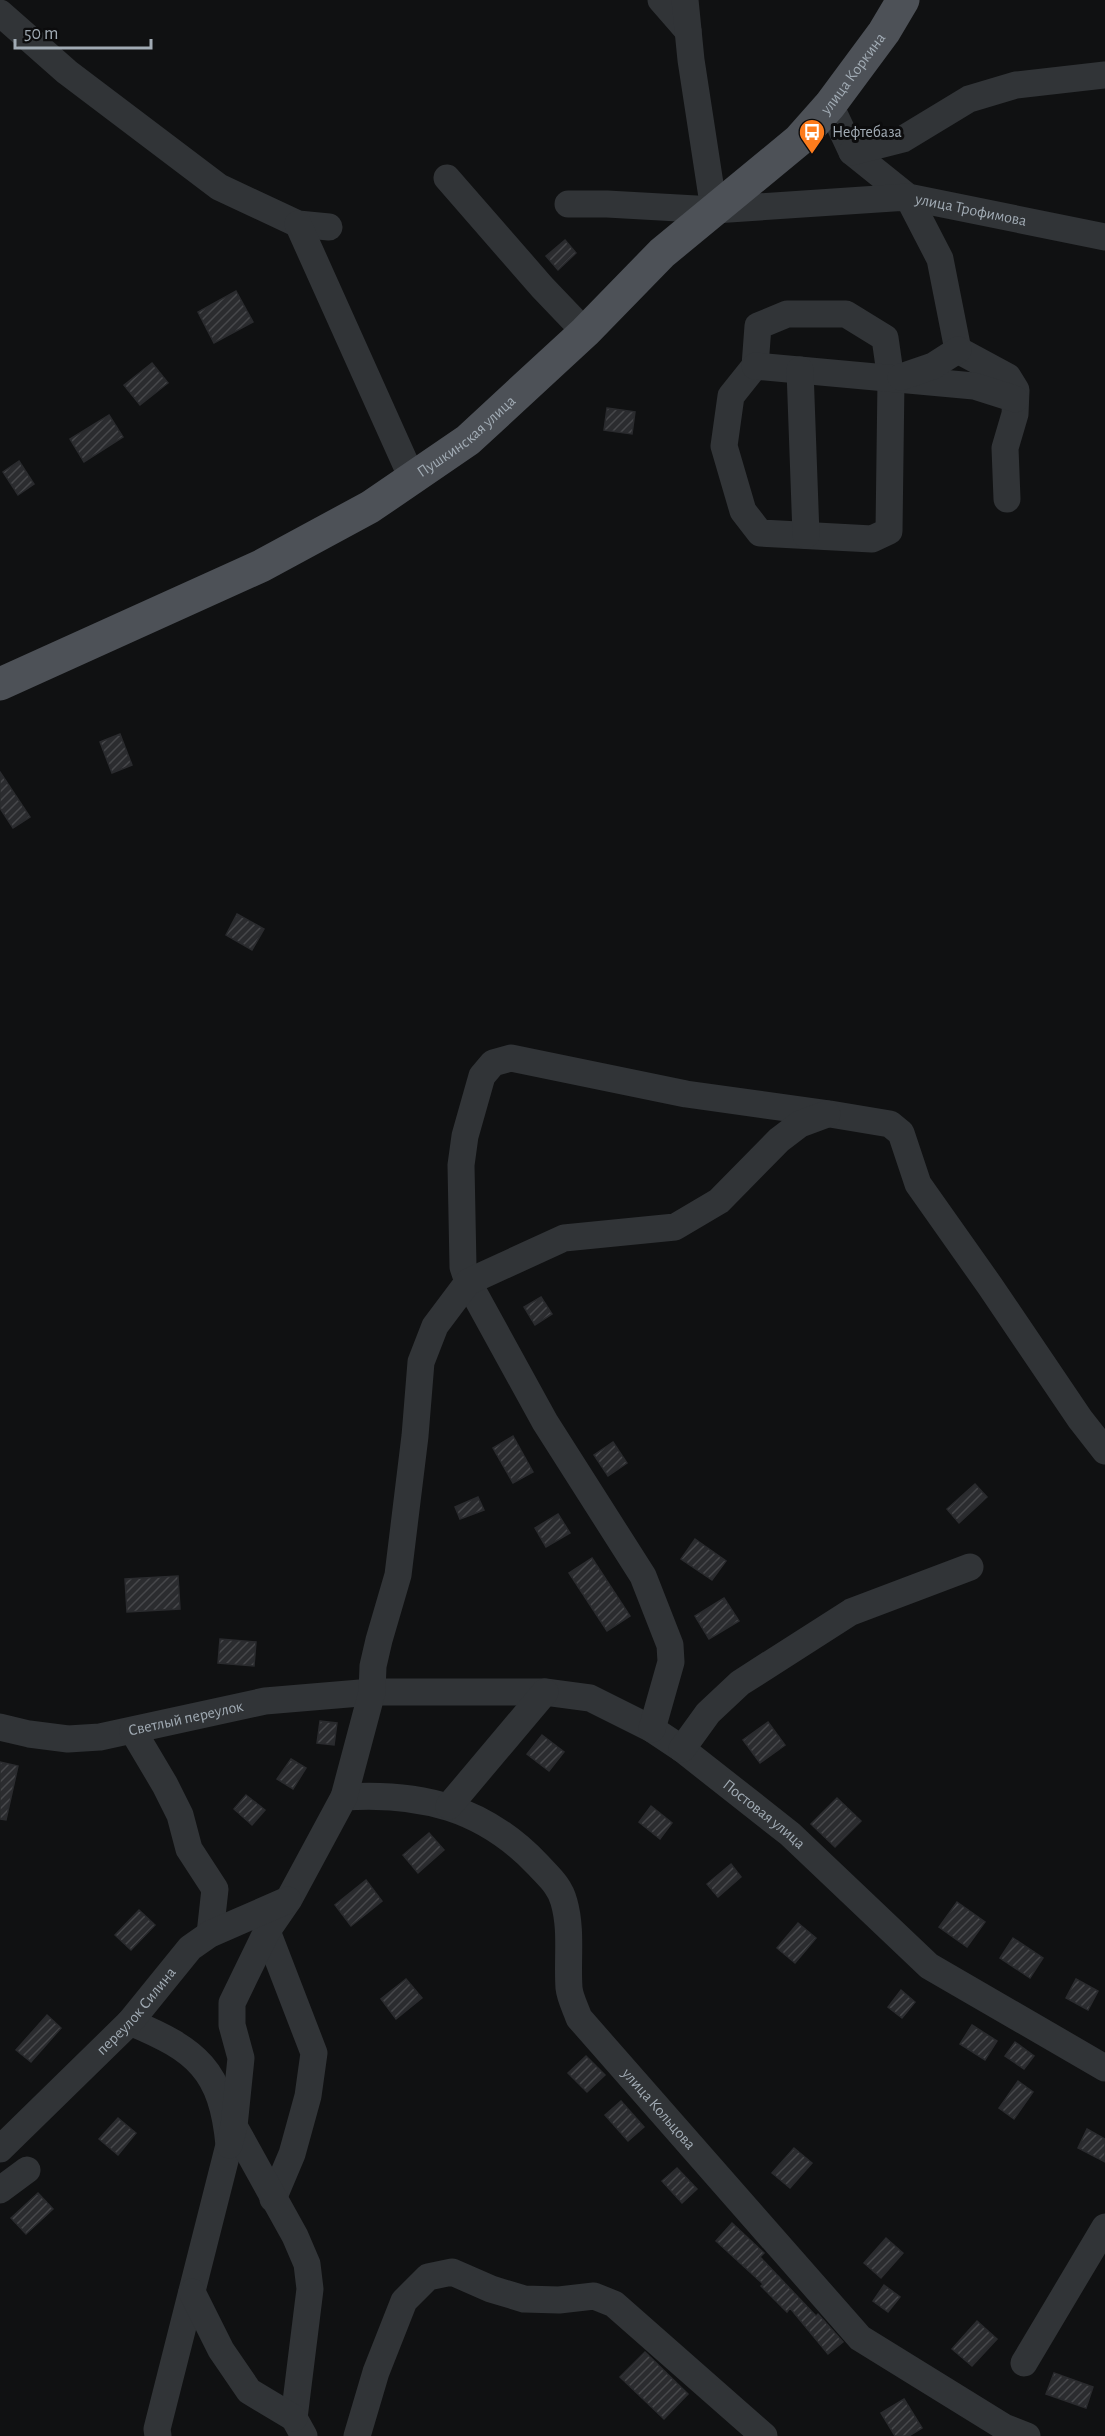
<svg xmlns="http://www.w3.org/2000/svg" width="1105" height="2436" font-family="'Alegreya Sans',sans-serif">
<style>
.building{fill:url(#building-hatch);stroke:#2a2b2e;stroke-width:1.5}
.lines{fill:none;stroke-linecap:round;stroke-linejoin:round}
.minor{stroke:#313437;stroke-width:27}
.major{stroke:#4d5157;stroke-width:33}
.labels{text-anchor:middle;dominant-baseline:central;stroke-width:6;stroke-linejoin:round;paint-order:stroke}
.street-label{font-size:16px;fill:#a1abb4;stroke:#0c0c0d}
.poi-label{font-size:16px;fill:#a1abb4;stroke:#0c0c0d;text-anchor:start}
</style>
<defs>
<pattern id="building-hatch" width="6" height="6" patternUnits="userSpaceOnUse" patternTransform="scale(1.5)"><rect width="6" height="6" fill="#2b2c2f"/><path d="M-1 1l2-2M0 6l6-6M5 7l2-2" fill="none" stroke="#47484b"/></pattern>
</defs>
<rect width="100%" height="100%" fill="#101112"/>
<!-- building -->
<path class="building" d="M565,240L576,253L558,270L546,256Z
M236,291L253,322L214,343L198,312Z
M152,363L168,383L140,405L124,385Z
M607,408L635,412L632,434L604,430Z
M109,415L123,437L84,462L70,439Z
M19,461L34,484L18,495L3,472Z
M120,734L132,765L112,773L100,742Z
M0,772L30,817L13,828L0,808Z
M237,914L264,929L252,950L226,935Z
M541,1297L552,1314L535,1325L524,1307Z
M513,1436L533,1472L513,1483L493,1448Z
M613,1442L627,1463L608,1476L594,1455Z
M975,1484L987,1497L959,1523L947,1509Z
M478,1497L484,1510L460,1519L455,1507Z
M558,1514L570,1533L546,1547L535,1528Z
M695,1539L726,1561L712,1580L681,1559Z
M592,1558L630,1616L607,1631L569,1573Z
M178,1576L180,1609L127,1612L125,1579Z
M724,1598L739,1621L709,1639L695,1616Z
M220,1639L256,1642L254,1666L218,1663Z
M320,1721L337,1723L334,1745L317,1743Z
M768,1722L785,1745L760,1763L743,1740Z
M542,1735L564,1752L549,1771L527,1754Z
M291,1759L306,1768L293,1789L277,1779Z
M0,1762L18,1766L6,1820L0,1819Z
M246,1795L265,1810L252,1825L234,1809Z
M837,1798L861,1821L835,1847L811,1824Z
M651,1806L672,1823L660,1839L639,1822Z
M429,1833L444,1850L418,1873L403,1855Z
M731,1864L741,1877L718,1897L707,1884Z
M366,1880L382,1901L351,1926L335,1905Z
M957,1902L985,1922L967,1947L939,1927Z
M139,1910L155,1925L131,1950L115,1935Z
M798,1923L816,1938L795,1963L777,1948Z
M1013,1938L1043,1958L1030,1978L1000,1958Z
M406,1979L422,1998L396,2019L381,1999Z
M1076,1979L1098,1991L1088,2010L1066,1998Z
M901,1990L915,2002L902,2018L888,2007Z
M47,2015L61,2028L31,2062L16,2050Z
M972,2025L997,2041L985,2060L960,2044Z
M1015,2042L1034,2056L1024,2069L1005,2056Z
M586,2056L605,2075L587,2092L568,2073Z
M1018,2081L1033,2092L1014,2119L999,2108Z
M621,2101L644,2127L628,2141L605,2115Z
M118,2118L136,2133L118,2155L99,2139Z
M1087,2129L1105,2139V2162L1078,2148Z
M794,2148L812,2163L790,2188L772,2173Z
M677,2168L697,2189L682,2203L662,2181Z
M38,2193L53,2209L26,2234L11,2218Z
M732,2223L764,2253L760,2257L816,2316L818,2314L843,2342L828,2354L790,2308L787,2312L761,2286L763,2284L716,2241Z
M886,2238L903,2253L881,2278L864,2263Z
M884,2285L900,2297L888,2312L873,2301Z
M977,2321L997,2339L972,2366L952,2349Z
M645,2352L688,2394L664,2419L620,2377Z
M1054,2373L1093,2387L1086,2408L1046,2394Z
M904,2399L922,2428L909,2436H895L881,2413Z"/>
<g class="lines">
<!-- minor -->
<g class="minor">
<path d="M661,0L688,31"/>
<path d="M685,0L691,60L714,210"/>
<path d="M0,13L67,72L219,187L298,224L329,227"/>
<path id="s1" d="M830,105L852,152L908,197L1105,237"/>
<path d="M852,152L903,139L969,99L1016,85L1105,75"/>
<path d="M447,178L542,287L585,332"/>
<path d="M568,204H607L714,210L908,197L940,259L958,350L1008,377L1016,390L1015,414L1005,448L1007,499"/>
<path d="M298,224L412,478"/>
<path d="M787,314H846L885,338L891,380L889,531L872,539L760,533L743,511L724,446L731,396L755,366L758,326Z"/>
<path d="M755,366L974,386L1015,399"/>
<path d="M800,370L806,535"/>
<path d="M901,377L933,366L958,350"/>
<path id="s2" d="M0,1727L29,1734L68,1739L100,1737L265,1701L372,1692H545L590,1698L652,1729L682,1749L790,1834L929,1966L1105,2068"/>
<path d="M652,1729L671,1662L670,1645L643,1576L545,1422L468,1282L463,1267L461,1165L465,1136L482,1076L493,1063L511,1058L686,1094L830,1114L890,1124L901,1133L918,1184L990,1286L1080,1419L1105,1451"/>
<path d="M133,1731L165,1785L180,1815L189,1849L215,1889L210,1934"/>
<path d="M682,1749L708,1713L740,1683L851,1612L970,1567"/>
<path id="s3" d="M344,1797C421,1792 484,1808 538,1865C549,1877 560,1886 564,1902C572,1930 567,1959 569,1988C570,1998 576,2009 579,2018L860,2338L1004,2427L1027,2436"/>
<path d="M449,1806L545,1692"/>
<path d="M267,1931L314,2053L308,2096L292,2154L273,2199"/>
<path d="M130,2022C197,2050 222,2070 229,2145L157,2429L158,2436"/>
<path d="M234,2126L295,2236L307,2264L310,2289L294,2418L304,2436"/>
<path d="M229,2145L234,2126L241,2058L232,2025V2003L267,1931L289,1899L344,1797L372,1692L373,1666L379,1640L398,1575L415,1436L421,1362L435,1326L468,1282L564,1238L675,1227L719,1201L779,1140L800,1124L827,1114"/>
<path id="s4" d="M0,2149L130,2022L190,1948L210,1934L288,1900"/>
<path d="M0,2190L27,2170"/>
<path d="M192,2292L221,2350L249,2391L294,2418"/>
<path d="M1024,2363L1105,2227"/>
<path d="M357,2436L376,2372L404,2301L428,2277L452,2272L491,2289L524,2299L559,2300L594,2296L614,2304L764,2436"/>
</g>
<!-- major -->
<path class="major" id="s5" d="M0,684L261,566L370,507L468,440L585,332L662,253L799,140L830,105L884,32L903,0"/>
</g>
<!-- icons -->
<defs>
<g id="bus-pin" transform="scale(1.35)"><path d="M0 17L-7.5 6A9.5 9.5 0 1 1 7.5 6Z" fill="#fd7c1d" stroke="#0c0c0d"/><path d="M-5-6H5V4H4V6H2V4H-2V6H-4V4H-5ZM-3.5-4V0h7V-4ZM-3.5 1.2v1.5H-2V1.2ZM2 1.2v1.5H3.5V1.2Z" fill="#fff"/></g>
</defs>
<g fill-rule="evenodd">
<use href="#bus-pin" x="812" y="132"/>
</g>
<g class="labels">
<!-- street labels -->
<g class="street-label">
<text stroke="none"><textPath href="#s5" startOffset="1062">улица Коркина</textPath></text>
<text stroke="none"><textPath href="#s1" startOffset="188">улица Трофимова</textPath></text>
<text stroke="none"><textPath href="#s5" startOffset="530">Пушкинская улица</textPath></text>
<text stroke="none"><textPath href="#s2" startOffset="189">Светлый переулок</textPath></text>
<text stroke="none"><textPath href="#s2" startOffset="806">Постовая улица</textPath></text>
<text stroke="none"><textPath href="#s4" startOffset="194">переулок Силина</textPath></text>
<text stroke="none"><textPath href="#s3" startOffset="498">улица Кольцова</textPath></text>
</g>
<!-- poi labels -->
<g class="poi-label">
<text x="832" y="132">Нефтебаза</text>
</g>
</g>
<!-- scale -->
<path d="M15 39v9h136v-9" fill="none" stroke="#a1abb4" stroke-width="3"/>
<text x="24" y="39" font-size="18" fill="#a1abb4" stroke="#0c0c0d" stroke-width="4.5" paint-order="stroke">50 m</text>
</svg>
